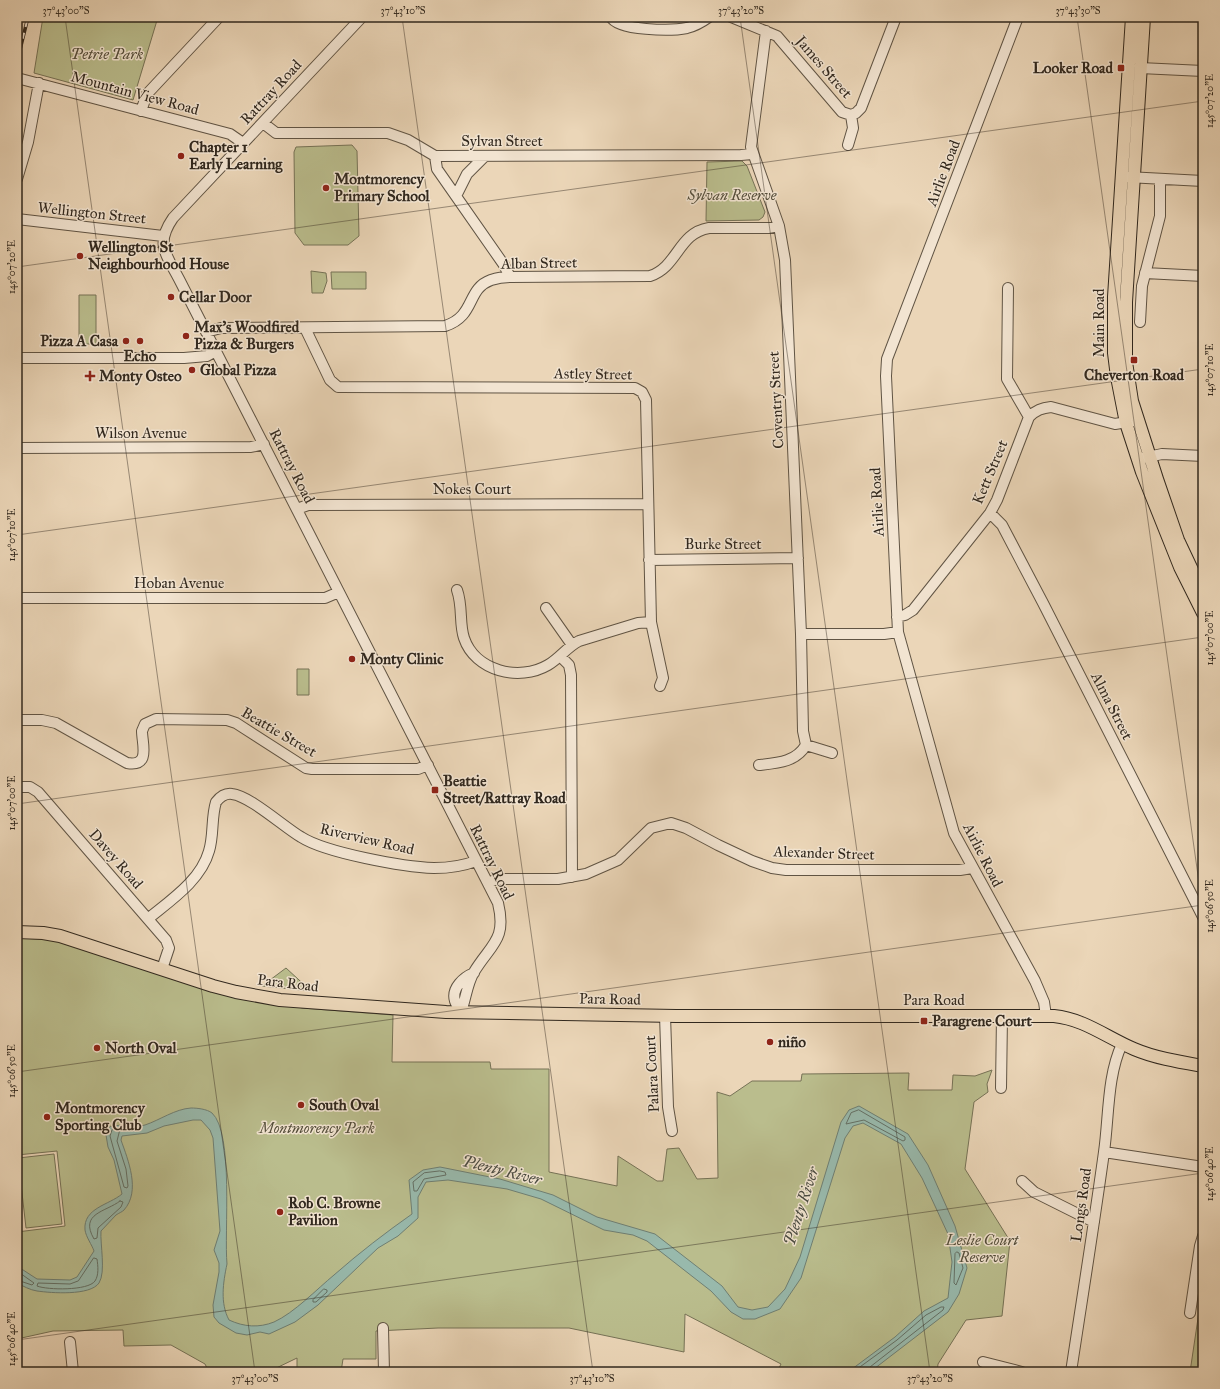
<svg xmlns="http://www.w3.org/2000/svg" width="1220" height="1389" font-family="'IM FELL Great Primer',serif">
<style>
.green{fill:#babd8d;stroke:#767256}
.water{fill:#98b9ac;stroke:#6f7f73}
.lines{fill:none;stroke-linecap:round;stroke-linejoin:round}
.shore{stroke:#647065;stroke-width:1}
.minor-casing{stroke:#605444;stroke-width:12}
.major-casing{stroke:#31281e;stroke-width:14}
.minor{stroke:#f2e4d1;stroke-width:10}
.major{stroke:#ebd6b8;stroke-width:12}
.rail-casing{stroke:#31281e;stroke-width:3.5}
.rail{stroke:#f2e4d1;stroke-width:2;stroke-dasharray:6;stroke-linecap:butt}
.ticks{fill:none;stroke:#31281e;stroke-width:1;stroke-opacity:0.45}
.poi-dot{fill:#8f2418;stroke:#f2e4d1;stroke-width:1.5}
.labels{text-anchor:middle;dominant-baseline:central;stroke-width:3;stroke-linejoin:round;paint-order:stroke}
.park-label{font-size:15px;font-style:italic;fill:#534d3a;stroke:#f2e4d1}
.street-label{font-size:15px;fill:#31281e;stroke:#f2e4d1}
.poi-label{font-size:15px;font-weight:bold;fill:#31281e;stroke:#f2e4d1;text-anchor:start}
.water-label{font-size:16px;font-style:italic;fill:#4b4c42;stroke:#f2e4d1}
.neatline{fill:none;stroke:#31281e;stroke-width:1.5}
.ticks-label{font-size:10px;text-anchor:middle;fill:#31281e}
</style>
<rect width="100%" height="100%" fill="#ebd6b8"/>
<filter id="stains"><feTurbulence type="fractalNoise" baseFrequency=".005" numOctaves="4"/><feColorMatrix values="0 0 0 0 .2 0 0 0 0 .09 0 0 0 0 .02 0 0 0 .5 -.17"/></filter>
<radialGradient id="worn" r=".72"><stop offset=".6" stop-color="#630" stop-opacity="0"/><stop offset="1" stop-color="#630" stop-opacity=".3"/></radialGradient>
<!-- green -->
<path class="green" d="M43,17H158L133,100L34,73Z
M352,145L357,151L359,236L348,245H304L295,233L294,152L296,147Z
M742,161L747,166L765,212L763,217L759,220L706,221L707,162Z
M311,271L326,273L327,281L323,293H312Z
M331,272H366V289H332Z
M79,295H96V344H79Z
M297,669H309V695H297Z
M22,938L54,940L302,1008L393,1015L392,1062H490L491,1069H549V1172L617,1186L618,1156L657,1181H663L667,1149L679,1148L697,1179L718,1178L717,1092L730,1096L752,1081H801L802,1074L909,1073L908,1090H952L953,1075L975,1076L992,1070L987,1084L988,1092L974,1102L965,1169L1010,1241L1002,1316L966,1320L938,1364L937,1372H777L781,1364L685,1314L684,1352L569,1328H438L376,1331V1359H343L341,1372H297V1358L268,1372H209L205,1364L171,1345L124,1346L123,1330L53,1331L17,1339V1232L65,1226L57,1151L17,1155V939Z
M286,968L311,991L262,986Z
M54,1154L62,1224L26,1228L18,1158Z
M1201,1298L1203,1299V1372H1190Z"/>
<!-- water -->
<path class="water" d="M859,1106L908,1134L928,1165L955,1226L967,1268L959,1294L948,1312L870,1372H848L895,1337L924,1311L948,1298L952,1262L948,1234L922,1178L901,1144L863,1123L853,1126L845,1138L801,1278L780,1309L755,1319H743L731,1312L711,1291L647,1241L633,1235L604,1230L541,1199L507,1189L448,1180L426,1182L418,1197V1218L398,1236L378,1248L318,1305L295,1322L269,1334L260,1332L247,1335L236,1333L219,1323L214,1317L213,1305L219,1272V1263L214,1250L220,1231L213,1138L210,1130L201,1120H193L164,1126L147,1133L122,1136L121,1140C128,1160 141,1191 124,1210C122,1212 119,1213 116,1215C111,1220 106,1226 101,1231C100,1244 106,1272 99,1283C90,1296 51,1293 37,1291C30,1290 23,1286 17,1283V1266L37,1279L70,1280L77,1277L94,1251C92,1245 86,1237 85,1230C83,1208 109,1205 122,1194L114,1160L108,1147L106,1135L109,1127C121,1123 134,1128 145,1125C160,1120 175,1109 191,1108C197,1108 207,1109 212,1113C234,1133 224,1233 227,1264C223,1283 220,1303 229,1320C244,1327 259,1328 274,1322C294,1313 317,1289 334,1275C359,1253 385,1233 412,1214L409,1180L423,1170L440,1167L500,1179L553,1195L597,1217L655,1234L722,1286L738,1307L752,1310L768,1307L785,1289L800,1257L841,1122L849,1110Z"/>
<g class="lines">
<!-- shore -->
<path class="shore" d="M859,1110L905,1137V1140L903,1141L864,1120L846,1124L851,1113Z
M120,1129L117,1141L126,1169L128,1186L127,1188L124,1187L110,1136L112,1130Z
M440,1171L445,1172L446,1175L424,1179L417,1191H414L413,1182L424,1173Z
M120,1201L123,1202L121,1207L98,1228L97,1238L94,1239C79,1213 106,1212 120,1201Z
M957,1252L959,1253L963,1268L956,1285L954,1283L955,1254Z
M94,1258L97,1259C98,1266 99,1275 95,1281C88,1291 47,1290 37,1286L38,1283L70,1284L78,1281Z
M17,1271L34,1283L32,1285L17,1280
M324,1289L327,1290V1292L316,1302H313V1300Z
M853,1372L897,1340L926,1315L941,1307H944L943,1310L870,1367L868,1372"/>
<!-- minor casing -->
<g class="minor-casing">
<path id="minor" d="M362,17L173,218C155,244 166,254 179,279L498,903C507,940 491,944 474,972C467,984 466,998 461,1012
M611,17C618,31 672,31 687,28C695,26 702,22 709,17
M731,17L777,36L842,112L851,115
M1018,17L887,359L886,376L898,632L954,833L1035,981L1044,1002L1046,1016
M766,31L751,147L779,226L785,260L801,634L803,731L806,745L832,753
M1140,68L1203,71
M17,78L230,134L243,143
M141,111L147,94L219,17
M851,115L856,113L861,108L896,17
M263,123L276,133H388L408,140L435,156L741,155L752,154
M848,145L853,128L851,115
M435,156L437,169L504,265L510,277
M1127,177L1203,181
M17,179L28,142L39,83
M456,196L467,174L485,156
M17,219L163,236
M1145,273L1203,276
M1008,288L1007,379L1029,417
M1140,322L1142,286L1160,216V179
M305,328L330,380L338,387L635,388L642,392L646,400L651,622L663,678L660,686
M206,332L221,328L445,326C476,316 466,289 491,280C497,278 504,277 510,277L650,276C678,267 678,233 709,228H768L779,226
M17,358H184L207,356L216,351
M17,448L251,447L264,444
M1138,459L1162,454L1203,456
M297,509L308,505L648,504
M990,513L1002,525L1043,603L1203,917
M649,560L798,558
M457,590C463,607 459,623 464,638C475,671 519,682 548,665C560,658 567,647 579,641L638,623L651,622
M17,598H325L339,592
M546,608L572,645
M897,617L905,615L913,610L990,513L997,500L1029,417C1036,410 1042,408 1051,407L1115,424L1133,421
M801,634H884L898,632
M561,657L569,665L571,675L572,877
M17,720H42L56,723L127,763C151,767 142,744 142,731L145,724L156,719L227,720L236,723L306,768L312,769H418L428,765
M759,765C778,763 796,762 806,745
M17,787H30L38,792L166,940L169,948L162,969
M488,883L497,879H558L586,874L618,860L651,828L671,823L686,828L718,845L752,861L772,868L786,870H960L972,868
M149,918C171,900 201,880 209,851C214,835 211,818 216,802C220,797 225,793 232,794C250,796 284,827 301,837C326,853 404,867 434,868C448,868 463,866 476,861
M461,1012C459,1009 456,1004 455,1001C451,988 464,977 474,973
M665,1015L668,1107L672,1131
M1001,1088L1002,1016
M1104,1152L1203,1167
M1022,1181L1034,1192L1094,1222
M1190,1313L1200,1246L1203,1236
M383,1328L384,1372
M70,1342L73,1372
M983,1362L1022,1372
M1071,1372C1082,1299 1094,1225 1104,1152C1109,1117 1107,1076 1122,1044"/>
</g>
<!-- major casing -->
<g class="major-casing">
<path id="major" d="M1132,17L1114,297V353L1117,377L1126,423L1142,472L1180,567L1203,613
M1144,17L1126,302V362L1132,401L1157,479L1178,540L1203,593
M17,932L43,933L60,936L213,986L236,992L280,1000L446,1012L676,1016H1054C1084,1019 1106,1037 1134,1049C1155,1058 1180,1062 1203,1066"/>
</g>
<!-- minor -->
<use href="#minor" class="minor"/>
<!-- major -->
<use href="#major" class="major"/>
<!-- rail casing -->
<g class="rail-casing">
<path id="rail" d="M17,62L28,17"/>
</g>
<!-- rail -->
<use href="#rail" class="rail"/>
</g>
<!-- ticks -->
<path class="ticks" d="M65,17L255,1372M402,17L593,1372M740,17L930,1372M1077,17L1203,911M17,267L1203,101M17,535L1203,369M17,804L1203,637M17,1072L1203,905M17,1340L1203,1173"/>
<!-- markers -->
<g class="poi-dot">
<rect x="1117" y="64" width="8" height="8" rx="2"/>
<circle cx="181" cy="156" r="4"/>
<circle cx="326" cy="188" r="4"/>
<circle cx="80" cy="256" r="4"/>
<circle cx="171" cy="297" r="4"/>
<circle cx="186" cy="336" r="4"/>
<circle cx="126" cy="341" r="4"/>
<circle cx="140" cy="341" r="4"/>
<rect x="1130" y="356" width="8" height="8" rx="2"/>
<circle cx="192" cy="370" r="4"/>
<path d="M88 370h4v4h4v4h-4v4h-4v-4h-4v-4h4z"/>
<circle cx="352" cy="659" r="4"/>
<rect x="431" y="786" width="8" height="8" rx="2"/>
<rect x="920" y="1017" width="8" height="8" rx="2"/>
<circle cx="770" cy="1042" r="4"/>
<circle cx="97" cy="1048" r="4"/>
<circle cx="301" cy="1105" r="4"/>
<circle cx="47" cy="1117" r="4"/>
<circle cx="280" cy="1212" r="4"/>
</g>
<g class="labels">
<!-- park labels -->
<g class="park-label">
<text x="107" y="54">Petrie Park</text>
<text x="732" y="195">Sylvan Reserve</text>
<text x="317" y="1128">Montmorency Park</text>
<text x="982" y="1240">Leslie Court<tspan x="982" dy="17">Reserve</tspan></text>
</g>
<!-- street labels -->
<g class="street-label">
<text transform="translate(824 67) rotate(49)">James Street</text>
<text transform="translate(271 92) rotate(-47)">Rattray Road</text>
<text transform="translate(135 93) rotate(15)">Mountain View Road</text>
<text x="502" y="141">Sylvan Street</text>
<text transform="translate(943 173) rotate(-69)">Airlie Road</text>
<text transform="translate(92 213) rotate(6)">Wellington Street</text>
<text transform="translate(539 263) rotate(-1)">Alban Street</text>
<text transform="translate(1099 323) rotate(-90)">Main Road</text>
<text transform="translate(593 374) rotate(1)">Astley Street</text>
<text transform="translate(776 400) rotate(-93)">Coventry Street</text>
<text x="141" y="433">Wilson Avenue</text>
<text transform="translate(292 466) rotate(63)">Rattray Road</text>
<text transform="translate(990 472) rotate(-67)">Kett Street</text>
<text x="472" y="489">Nokes Court</text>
<text transform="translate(877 502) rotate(-93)">Airlie Road</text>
<text x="723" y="544">Burke Street</text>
<text x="179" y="583">Hoban Avenue</text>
<text transform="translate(1112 706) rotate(63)">Alma Street</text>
<text transform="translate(279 732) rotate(30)">Beattie Street</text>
<text transform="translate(367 839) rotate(13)">Riverview Road</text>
<text transform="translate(824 853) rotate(2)">Alexander Street</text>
<text transform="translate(983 855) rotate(63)">Airlie Road</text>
<text transform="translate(116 859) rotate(49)">Davey Road</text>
<text transform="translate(492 862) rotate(64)">Rattray Road</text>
<text transform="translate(288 983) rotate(7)">Para Road</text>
<text transform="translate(610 999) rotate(1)">Para Road</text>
<text x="934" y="1000">Para Road</text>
<text transform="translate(652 1074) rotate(-93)">Palara Court</text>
<text transform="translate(1081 1205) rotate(-82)">Longs Road</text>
</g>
<!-- poi labels -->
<g class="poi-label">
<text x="1113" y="68" text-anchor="end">Looker Road</text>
<text x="189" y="147">Chapter 1<tspan x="189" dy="17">Early Learning</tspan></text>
<text x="334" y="179">Montmorency<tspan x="334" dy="17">Primary School</tspan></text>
<text x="88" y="247">Wellington St<tspan x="88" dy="17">Neighbourhood House</tspan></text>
<text x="179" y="297">Cellar Door</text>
<text x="194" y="327">Max's Woodfired<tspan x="194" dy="17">Pizza &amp; Burgers</tspan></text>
<text x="118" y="341" text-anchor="end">Pizza A Casa</text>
<text x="140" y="356" text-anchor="middle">Echo</text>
<text x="200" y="370">Global Pizza</text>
<text x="1134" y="375" text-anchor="middle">Cheverton Road</text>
<text x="99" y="376">Monty Osteo</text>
<text x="360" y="659">Monty Clinic</text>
<text x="443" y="781">Beattie<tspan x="443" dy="17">Street/Rattray Road</tspan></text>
<text x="932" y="1021">Paragrene Court</text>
<text x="778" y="1042">niño</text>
<text x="105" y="1048">North Oval</text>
<text x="309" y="1105">South Oval</text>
<text x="55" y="1108">Montmorency<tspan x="55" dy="17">Sporting Club</tspan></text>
<text x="288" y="1203">Rob C. Browne<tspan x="288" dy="17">Pavilion</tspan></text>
</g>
<!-- water labels -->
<g class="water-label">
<text transform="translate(502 1170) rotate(14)">Plenty River</text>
<text transform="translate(801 1206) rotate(-72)">Plenty River</text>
</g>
</g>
<!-- margin -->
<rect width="1220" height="1389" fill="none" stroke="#ebd6b8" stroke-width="44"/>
<rect x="22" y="22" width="1176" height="1345" class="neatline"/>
<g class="ticks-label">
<text x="66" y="14">37°43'00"S</text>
<text x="403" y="14">37°43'10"S</text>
<text x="741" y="14">37°43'20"S</text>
<text x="1078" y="14">37°43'30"S</text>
<text transform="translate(1209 101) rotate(-90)" y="4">145°07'20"E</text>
<text transform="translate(11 267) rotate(-90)" y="4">145°07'20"E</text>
<text transform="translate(1209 370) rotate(-90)" y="4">145°07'10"E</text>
<text transform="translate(11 535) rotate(-90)" y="4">145°07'10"E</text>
<text transform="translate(1209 638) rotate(-90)" y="4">145°07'00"E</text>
<text transform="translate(11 803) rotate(-90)" y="4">145°07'00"E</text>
<text transform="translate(1209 906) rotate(-90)" y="4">145°06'50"E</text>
<text transform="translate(11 1071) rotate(-90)" y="4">145°06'50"E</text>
<text transform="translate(1209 1174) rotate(-90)" y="4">145°06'40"E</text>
<text transform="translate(11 1339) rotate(-90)" y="4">145°06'40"E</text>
<text x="255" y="1382">37°43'00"S</text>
<text x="592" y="1382">37°43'10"S</text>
<text x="930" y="1382">37°43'20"S</text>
</g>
<rect width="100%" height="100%" filter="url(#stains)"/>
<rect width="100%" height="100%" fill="url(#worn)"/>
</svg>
